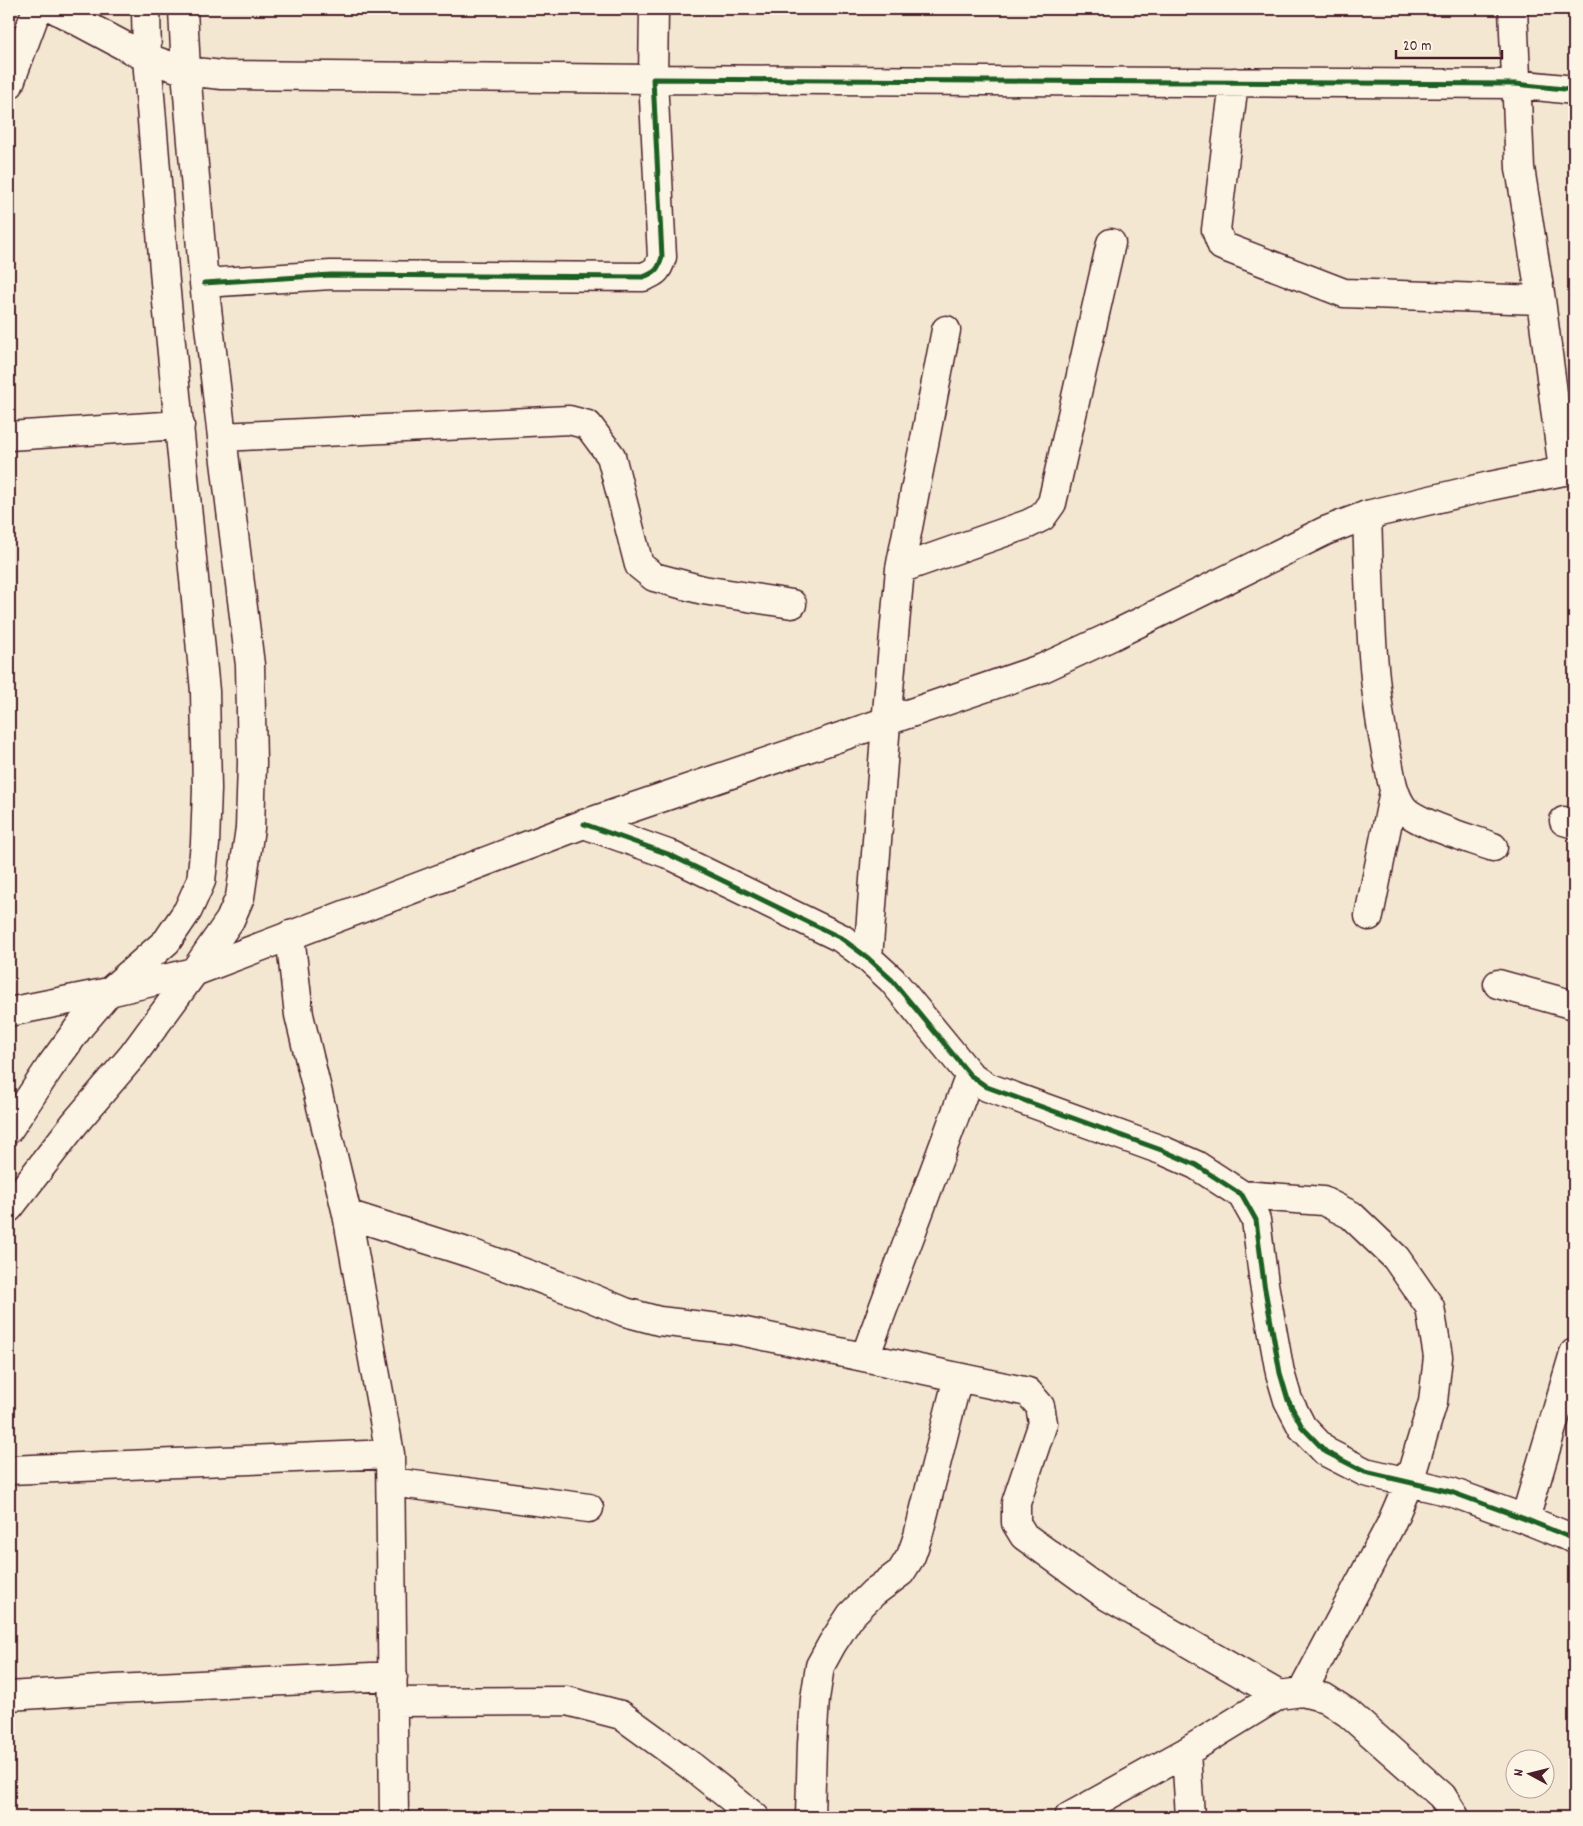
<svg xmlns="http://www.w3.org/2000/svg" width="1583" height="1826" font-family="Dekko,sans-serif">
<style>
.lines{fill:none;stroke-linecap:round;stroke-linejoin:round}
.minor-casing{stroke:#4a1f2b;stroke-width:31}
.major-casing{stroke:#4a1f2b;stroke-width:31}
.minor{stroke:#fcf5e5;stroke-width:28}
.major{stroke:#fcf5e5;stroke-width:28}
.cycleway-casing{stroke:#fcf5e5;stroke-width:8}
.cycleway{stroke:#1b5e20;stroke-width:5}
</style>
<rect width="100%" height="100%" fill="#f3e7d1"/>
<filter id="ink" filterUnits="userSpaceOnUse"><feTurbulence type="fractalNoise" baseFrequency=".02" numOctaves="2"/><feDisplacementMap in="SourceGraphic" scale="10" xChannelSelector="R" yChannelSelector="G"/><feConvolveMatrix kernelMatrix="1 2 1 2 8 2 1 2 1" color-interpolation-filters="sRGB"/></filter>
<g filter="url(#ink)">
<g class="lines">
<!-- minor casing -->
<g class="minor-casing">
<path id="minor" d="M55,9L147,58L186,71L222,75L653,79L654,9
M1513,9L1520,168L1541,300L1563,470
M1234,82L1216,230L1222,246L1344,293L1541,300
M9,85L37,9
M204,283L331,275L643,277C656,272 658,270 662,257L653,79L1516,84L1574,90
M9,436L180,425
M222,437L569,420L588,425L611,456L639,565L654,577L703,590L792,604
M1367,515C1370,597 1370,681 1388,761C1391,777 1393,794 1403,808C1416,824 1472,839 1493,847
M900,569L1028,524L1042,517L1052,503L1111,243
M1564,821L1574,824
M584,824L668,854L841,938L868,958L892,980L970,1075L987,1087L1164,1151L1196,1165L1242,1195L1256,1220L1264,1284L1280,1373L1288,1400L1302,1427L1326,1452L1365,1472L1451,1492L1525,1519L1574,1539
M1369,916L1394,791
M290,935L299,1015L347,1214L390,1454L394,1817
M868,958L886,723L900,569L946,330
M1498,984L1574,1005
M9,1129L50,1067L80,1026L109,992L167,941L188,910L201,881L205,844L207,789L205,691L165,282L147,58L146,9
M1242,1195L1323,1201L1351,1215L1396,1258L1430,1307L1438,1357L1433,1402L1409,1482L1390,1526L1302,1692
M9,1208L75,1123L133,1055L194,972L230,920L240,897L250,828L252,763L250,665L222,437L204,283L186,71L183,9
M347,1214L473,1254L587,1296L625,1312L659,1321L736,1330L1028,1392L1040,1406L1043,1423L1016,1503V1523L1024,1536L1107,1596L1279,1695
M865,1357L970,1075
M9,1470L390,1454
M391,1482L589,1508
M1525,1519L1574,1353
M9,1696L115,1689L393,1676
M393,1702L567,1701L621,1715L690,1765L755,1817
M1186,1752L1190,1817
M810,1817L812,1744L815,1699L820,1666L832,1644L851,1615L873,1593L901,1572L911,1556L918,1536L958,1377
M1069,1817L1186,1752L1279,1695L1302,1692L1325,1698L1348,1713L1442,1796L1455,1817"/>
</g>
<!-- major casing -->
<g class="major-casing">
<path id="major" d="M9,1012L109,992L194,972L584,824L1043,668L1112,636L1325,531L1367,515L1490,486L1574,469"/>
</g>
<!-- minor -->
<use href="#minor" class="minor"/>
<!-- major -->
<use href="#major" class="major"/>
<!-- cycleway casing -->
<g class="cycleway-casing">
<path id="cycleway" d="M204,283L331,275L643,277C656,272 658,270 662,257L653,79L1516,84L1574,90
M584,824L668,854L841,938L868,958L892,980L970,1075L987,1087L1164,1151L1196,1165L1242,1195L1256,1220L1264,1284L1280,1373L1288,1400L1302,1427L1326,1452L1365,1472L1451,1492L1525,1519L1574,1539"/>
</g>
<!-- cycleway -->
<use href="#cycleway" class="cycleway"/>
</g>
</g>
<!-- margin -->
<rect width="1583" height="1826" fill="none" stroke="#fcf5e5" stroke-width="30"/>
<rect x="15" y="15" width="1553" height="1796" fill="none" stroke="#4a1f2b" stroke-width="2" filter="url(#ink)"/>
<!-- north arrow -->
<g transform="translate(1530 1774) rotate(277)"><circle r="24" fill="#fcf5e5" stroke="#b59f9b"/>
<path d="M0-4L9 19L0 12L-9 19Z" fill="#4a1f2b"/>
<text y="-8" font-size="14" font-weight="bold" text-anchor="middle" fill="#4a1f2b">N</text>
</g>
<!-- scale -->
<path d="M1396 50v8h106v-8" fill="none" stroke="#4a1f2b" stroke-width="2.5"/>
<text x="1403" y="50" font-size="15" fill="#4a1f2b" stroke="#fcf5e5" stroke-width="4" paint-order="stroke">20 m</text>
</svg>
